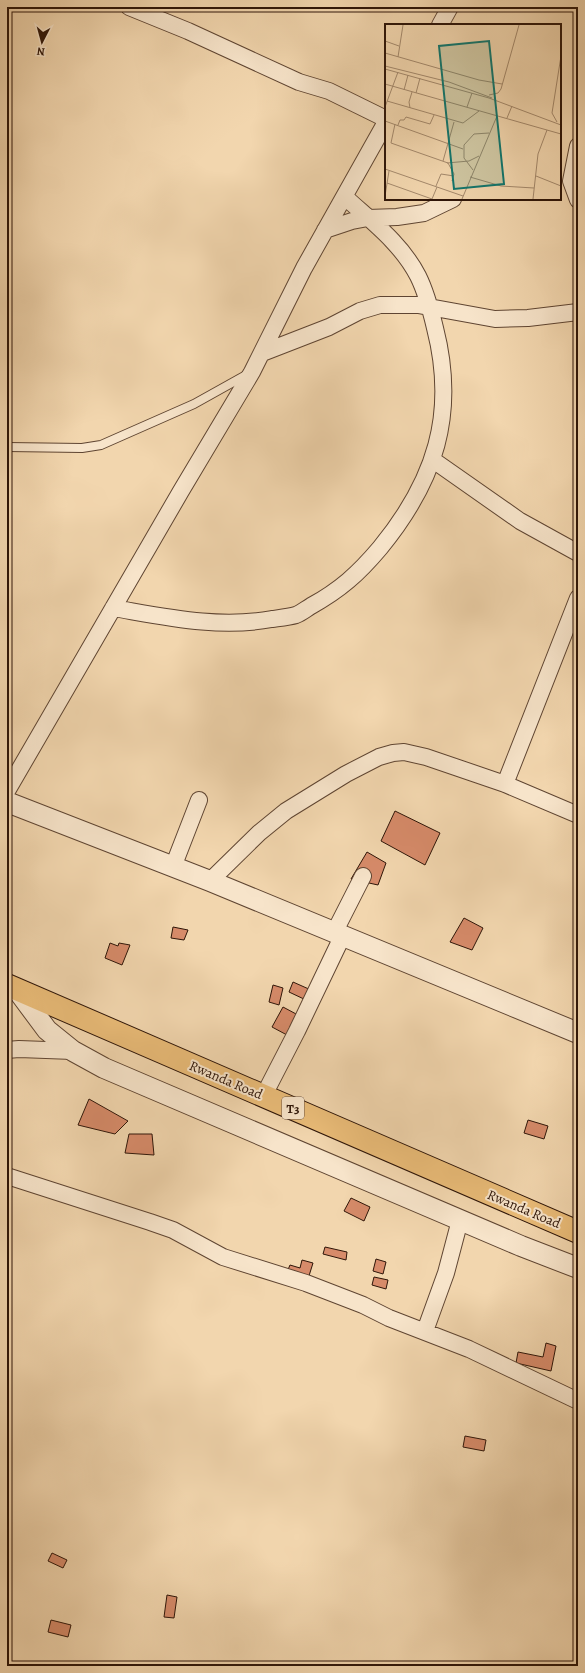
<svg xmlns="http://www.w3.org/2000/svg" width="585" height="1673" font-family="Alegreya,serif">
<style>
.building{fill:#d78b6a;stroke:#2e1508}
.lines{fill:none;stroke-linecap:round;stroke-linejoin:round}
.service-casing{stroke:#5f4532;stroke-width:10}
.minor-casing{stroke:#5f4532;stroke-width:18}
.tertiary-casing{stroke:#5f4532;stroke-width:22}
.trunk-casing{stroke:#2e1508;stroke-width:24}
.service{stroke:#f7e4ca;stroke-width:8}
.minor{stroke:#f7e4ca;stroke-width:16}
.tertiary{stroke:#f7e4ca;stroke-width:20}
.trunk{stroke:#e9bb77;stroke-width:22}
.labels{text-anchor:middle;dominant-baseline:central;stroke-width:4;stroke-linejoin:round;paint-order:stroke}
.shield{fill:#f7e4ca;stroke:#6a5342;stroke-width:1}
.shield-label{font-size:13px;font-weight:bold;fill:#2e1508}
.street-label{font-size:14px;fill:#2e1508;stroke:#f7e4ca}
.inset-road{fill:none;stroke:#a4896c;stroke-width:1}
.view{fill:#0f766e;fill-opacity:0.15;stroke:#0f766e;stroke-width:2}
.inset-edge{fill:none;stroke:#2e1508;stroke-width:2}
</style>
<rect width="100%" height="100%" fill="#f2d6ae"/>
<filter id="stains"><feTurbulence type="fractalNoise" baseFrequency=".005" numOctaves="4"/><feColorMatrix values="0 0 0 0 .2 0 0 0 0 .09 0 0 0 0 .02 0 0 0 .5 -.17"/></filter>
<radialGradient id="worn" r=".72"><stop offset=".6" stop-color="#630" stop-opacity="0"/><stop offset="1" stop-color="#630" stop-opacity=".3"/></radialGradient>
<!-- building -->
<path class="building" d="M395,811L440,833L425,865L381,841Z
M367,852L386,863L378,885L351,879Z
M464,918L483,928L472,950L450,942Z
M173,927L188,930L184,940L171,938Z
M110,943L118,946L119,943L130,945L122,965L105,958Z
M293,982L311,990L306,1000L289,992Z
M273,985L283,988L279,1005L269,1002Z
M283,1007L298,1015L287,1035L272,1027Z
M89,1099L128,1121L115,1134L78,1125Z
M528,1120L548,1126L544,1139L524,1133Z
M129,1134H152L154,1155L125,1153Z
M351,1198L370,1207L364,1221L344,1211Z
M325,1247L347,1252L346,1260L323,1254Z
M376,1259L386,1262L383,1274L373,1271Z
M302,1260L313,1263L308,1279L287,1272L290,1265L300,1268Z
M374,1277L388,1280L386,1289L372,1285Z
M546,1343L556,1346L551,1371L516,1363L518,1352L543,1357Z
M465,1436L486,1440L484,1451L463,1447Z
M52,1553L67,1560L63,1568L48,1561Z
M167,1595L177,1597L174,1618L164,1617Z
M51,1620L71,1625L68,1637L48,1632Z"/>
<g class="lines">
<!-- service casing -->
<g class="service-casing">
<path id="service" d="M7,447L82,448L101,445L194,404L246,375"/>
</g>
<!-- minor casing -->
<g class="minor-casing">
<path id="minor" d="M129,7L188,31L299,82L329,91L386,119
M440,25L450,7
M578,146L571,181L578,200
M325,230L352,221L368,218L397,217L424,213L453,199
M262,353L329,327L360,311L380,305H418L495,319L528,318L578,312
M433,460L520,521L578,553
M113,608C166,617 219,629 272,619C279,618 289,617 296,615C301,613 306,609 311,606C340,590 358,574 380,548C435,481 457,414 435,328C431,311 426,292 418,276C401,243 371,221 345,197
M505,784L578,598
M7,791L181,491L252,372L304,268L386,122
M173,867L199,800
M210,881L259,833L286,811L346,774L379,757L393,753L404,752L426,757L505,784L578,815
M334,933L363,876
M7,1050L19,1049L73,1051
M264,1095L297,1031L342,937
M7,1176L150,1222L173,1230L223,1257L306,1283L363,1305L389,1318L469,1349L578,1401
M425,1331L446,1273L460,1220"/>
</g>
<!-- tertiary casing -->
<g class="tertiary-casing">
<path id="tertiary" d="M7,802L210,881L578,1033
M18,991L47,1030L73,1051L104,1068L521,1246L578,1268"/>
</g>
<!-- trunk casing -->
<g class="trunk-casing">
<path id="trunk" d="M7,985L578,1232"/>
</g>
<!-- service -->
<use href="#service" class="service"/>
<!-- minor -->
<use href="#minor" class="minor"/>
<!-- tertiary -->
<use href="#tertiary" class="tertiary"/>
<!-- trunk -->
<use href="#trunk" class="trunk"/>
</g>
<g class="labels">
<!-- shield labels -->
<rect class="shield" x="282" y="1097" width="22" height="22" rx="3"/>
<g class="shield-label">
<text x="293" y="1108">T3</text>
</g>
<!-- street labels -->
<g class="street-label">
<text transform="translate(226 1080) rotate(23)">Rwanda Road</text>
<text transform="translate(524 1209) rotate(23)">Rwanda Road</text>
</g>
</g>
<!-- overview -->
<g transform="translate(385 24)">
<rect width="176" height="176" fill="#f2d6ae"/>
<path class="inset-road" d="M0,17L14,22M0,29L94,56L117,60M13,33L18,1M0,42L64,58L107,74M0,45L104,74L176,101M0,60L176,110M19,66L23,51M31,69L35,54M104,71L113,69L116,65L134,1M2,77L78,99L94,87M0,83L13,48M82,83L87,69M25,84L24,78L27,68M122,94L127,82M0,97L78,125M172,98L167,89L176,32M10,100L6,119L63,139L69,150L67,157M13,101L15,96H19L21,93L45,100L49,91M58,137L69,98M62,139L84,137L94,132M0,145L78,172M88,146L79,134V121L89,110L104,109M151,152L176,162M85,153L116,162L149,164M2,159L47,175M51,162L56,150L69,152M0,172L4,147M47,175L52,163M77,175L112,92M148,175L153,130L162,106"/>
<path class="view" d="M104,17L119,160L69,165L54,22Z"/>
<rect width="176" height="176" class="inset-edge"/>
</g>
<!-- margin -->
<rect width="585" height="1673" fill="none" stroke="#f2d6ae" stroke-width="24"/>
<rect x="8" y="8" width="569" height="1657" fill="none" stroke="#2e1508" stroke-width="2"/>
<rect x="12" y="12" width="561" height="1649" fill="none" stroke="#2e1508"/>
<!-- north arrow -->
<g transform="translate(42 42) rotate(186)" stroke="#f7e4ca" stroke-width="3" paint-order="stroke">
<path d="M0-3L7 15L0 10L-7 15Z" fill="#2e1508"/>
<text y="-6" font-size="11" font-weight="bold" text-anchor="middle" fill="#2e1508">N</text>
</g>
<rect width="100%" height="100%" filter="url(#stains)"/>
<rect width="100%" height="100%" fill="url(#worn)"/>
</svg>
